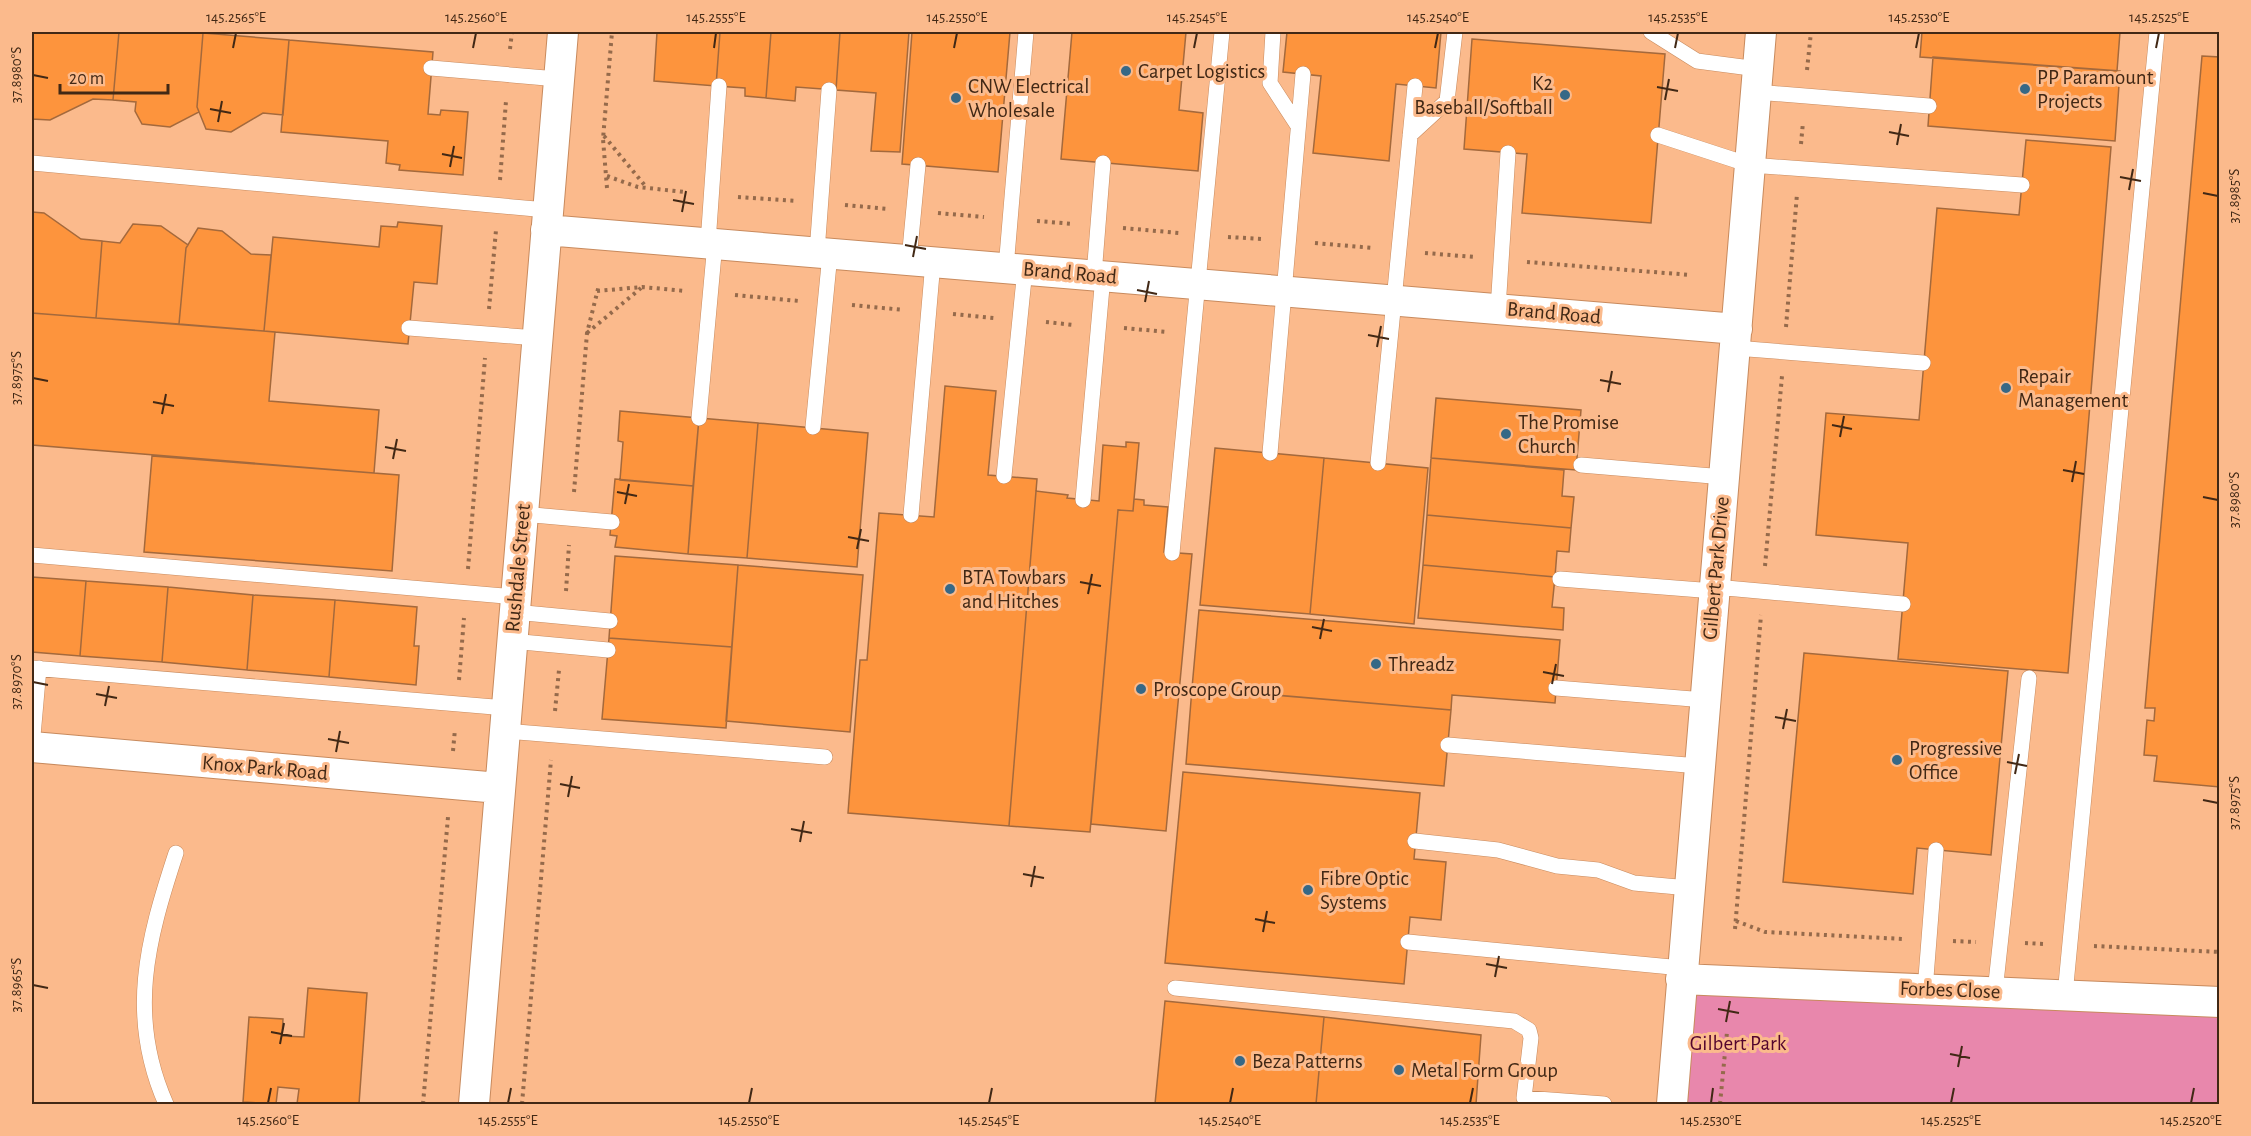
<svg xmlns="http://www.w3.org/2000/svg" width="2251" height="1136" font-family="'Alegreya Sans',sans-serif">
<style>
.green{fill:#e887ac}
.building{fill:#fd943d;stroke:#a4693c;stroke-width:1.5}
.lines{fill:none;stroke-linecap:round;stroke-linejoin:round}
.service-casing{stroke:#c88a5d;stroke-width:16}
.minor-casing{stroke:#c88a5d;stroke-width:32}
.path{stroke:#956a4b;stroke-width:4;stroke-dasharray:3 4.5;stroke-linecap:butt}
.service{stroke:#fff;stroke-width:15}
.minor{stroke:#fff;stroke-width:30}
.ticks{fill:none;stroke:#412815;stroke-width:2}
.poi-dot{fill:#366886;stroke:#fbba8c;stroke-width:2}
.labels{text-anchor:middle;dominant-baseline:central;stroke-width:6;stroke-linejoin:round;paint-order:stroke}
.poi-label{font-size:21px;fill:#412815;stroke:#fbba8c;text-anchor:start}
.street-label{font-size:21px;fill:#412815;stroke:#fbba8c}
.park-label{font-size:21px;fill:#54052e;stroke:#fbba8c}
.neatline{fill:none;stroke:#412815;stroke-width:2}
.ticks-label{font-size:15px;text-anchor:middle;fill:#412815}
</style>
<rect width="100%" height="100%" fill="#fbba8c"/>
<!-- green -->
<path class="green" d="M1681,979L2219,1002V1104H1671Z"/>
<!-- building -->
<path class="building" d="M33,32H119L113,100L93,99L50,120L32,119Z
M119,32L203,33L197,107L199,112L170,127L142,124L135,111L136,102L113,100Z
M657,32H720L716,86L654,81Z
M720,32H771L766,98L745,96V88L716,86Z
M771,32H840L836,90L796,87L795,101L766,98Z
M840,32H909L900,152L871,151L876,93L836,90Z
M912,32H1010L998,172L902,164Z
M1072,32H1186L1179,110L1203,113L1198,171L1061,159Z
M1287,32H1441L1436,88L1396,84L1389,161L1313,153L1321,76L1283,72Z
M1922,32H2120L2117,71L1920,57Z
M203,33L289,40L283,115L263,113L231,132L206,129L197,107Z
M1472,39L1665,54L1651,223L1522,213L1527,154L1464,149Z
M289,40L433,52L428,114L440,115L441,110L468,112L463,175L399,170L400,165L386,163L388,141L281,132Z
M2202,56L2220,57V787L2154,781L2157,756L2144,755L2147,720L2154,721L2155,708H2145Z
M1933,57L2120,71L2115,141L1928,126Z
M2026,140L2111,147L2068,673L1898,659L1908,543L1816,535L1826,413L1919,420L1937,208L2019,215Z
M32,212L44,213L81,239L102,241L96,318L32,313Z
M398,222L442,226L437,284L414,282L408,344L264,331L273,237L379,247L381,226L397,227Z
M133,224L161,226L188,245L186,248L179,324L96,318L102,241L120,243Z
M198,228L222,231L251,254L271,255L264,331L179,324L186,248Z
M32,313L275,332L269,401L379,410L374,473L32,445Z
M945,386L996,391L988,475L1037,479L1009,826L848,813L860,660H867L879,513L934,517Z
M1436,398L1581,410L1576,470L1431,458Z
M620,411L699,418L693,486L620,480L623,442L618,441Z
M699,418L758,423L747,558L688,554Z
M758,423L868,433L857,567L747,558Z
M1126,442L1139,443L1133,511L1118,510L1090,832L1009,826L1036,491L1068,495L1067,498L1099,501L1103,445L1126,447Z
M1215,448L1324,458L1310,614L1200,605Z
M152,456L399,475L392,571L144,552Z
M1324,458L1428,468L1414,624L1310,614Z
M1431,458L1564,470L1562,496L1574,497L1571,528L1427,515Z
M615,479L693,486L688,554L615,547L617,536L610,535Z
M1134,499L1144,500V505L1168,507L1164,552L1192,554L1166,831L1091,824L1118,510L1133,511Z
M1427,515L1571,528L1569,552L1557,551L1555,577L1423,565Z
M615,556L738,565L732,647L609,638Z
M738,565L863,575L850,732L726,721Z
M1423,565L1555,577L1552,607L1564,608L1563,630L1418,618Z
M32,577L86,581L80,656L32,652Z
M86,581L168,587L162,662L80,656Z
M168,587L253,595L247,670L162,662Z
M253,595L335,600L329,677L247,670Z
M335,600L417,607L414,646H419L416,685L329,677Z
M1199,610L1560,640L1555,703L1452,695L1451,710L1192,688Z
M609,638L732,647L726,728L602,719Z
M1804,653L2008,671L1991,855L1917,848L1913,894L1783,882Z
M1192,688L1451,710L1444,786L1186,764Z
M1183,772L1420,793L1414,859L1446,862L1441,920L1410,917L1404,984L1165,963Z
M308,988L367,993L359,1104H297L299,1089L278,1087L276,1104L243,1102L249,1017L283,1019L282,1036L304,1037Z
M1165,1001L1324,1017L1316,1104H1155Z
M1324,1017L1481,1035L1476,1104H1316Z"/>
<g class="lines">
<!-- service casing -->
<g class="service-casing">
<path id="service" d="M1273,32L1270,83L1298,126
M1651,32L1697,61L1758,69
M431,68L558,79
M1756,92L1929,106
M1410,135L1447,101L1455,32
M1658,135L1750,165L2022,185
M32,163L547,210
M708,243L719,86
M817,252L829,90
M909,260L918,165
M1006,268L1026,32
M1094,275L1103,163
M1498,309L1508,153
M409,328L537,338
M1735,348L1923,363
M699,418L715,243
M813,427L830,254
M1270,453L1303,74
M1378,463L1415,86
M1581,465L1724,477
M1004,476L1025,269
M1083,500L1103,276
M522,514L612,522
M911,515L933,262
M1172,553L1222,32
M32,555L515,597
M1560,579L1714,591
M1715,587L1903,604
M514,612L610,621
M511,641L608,650
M32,668L506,708
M1556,688L1705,700
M504,731L825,757
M1448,745L1699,766
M32,747L39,668
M1415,841L1498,850L1557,866L1598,870L1634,883L1689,888
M1408,942L1682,968
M1175,988L1514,1021L1529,1030L1531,1038L1524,1098L1604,1104
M1925,990L1936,850
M1995,992L2029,678
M2065,995L2157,32
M166,1104C127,1016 147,941 176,853"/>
</g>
<!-- minor casing -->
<g class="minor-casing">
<path id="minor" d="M546,230L1737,329
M32,747L499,788
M1681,979L2220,1002
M474,1104L563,32
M1672,1104L1761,32"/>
</g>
<!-- path -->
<path class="path" d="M510,49L512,32
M1807,70L1811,32
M604,136L647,188
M1801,144L1803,122
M607,176L638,187L685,192
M500,180L506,101
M607,188L603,139L612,32
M738,197L796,201
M845,205L889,209
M938,213L984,217
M1037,221L1074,224
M1123,228L1179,233
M1228,237L1263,239
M1315,243L1373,248
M1425,253L1475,257
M1527,262L1691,275
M597,291L642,287L686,291
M735,295L799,301
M852,305L904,310
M489,309L496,230
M953,314L994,318
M1046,322L1074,325
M1786,327L1797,194
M1124,328L1167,332
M587,333L641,288
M574,492L587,333L599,285
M1765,566L1782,376
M468,569L485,358
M566,591L569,545
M459,680L464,618
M555,711L559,670
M453,751L455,729
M1736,921L1765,932L1904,939
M1735,929L1761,615
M1953,941L1976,942
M2025,943L2045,944
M2094,946L2220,952
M423,1104L448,817
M522,1104L551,760
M1720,1104L1727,1032"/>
<!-- service -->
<use href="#service" class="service"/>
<!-- minor -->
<use href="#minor" class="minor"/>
</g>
<!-- ticks -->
<path class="ticks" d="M233,48L236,33M473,48L476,33M714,48L716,33M954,48L957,33M1194,48L1197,33M1435,48L1438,33M1675,48L1678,33M1916,48L1919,33M2156,48L2159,33M33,75L48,78M1657,87L1678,91M1665,100L1669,79M210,109L231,113M218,122L222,101M1889,132L1909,136M1897,145L1901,124M442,154L462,158M450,167L454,146M2120,177L2141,181M2129,190L2133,169M2203,193L2218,196M673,200L694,204M682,212L686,191M905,245L926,249M913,257L917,236M1137,290L1157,294M1145,302L1149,281M1368,335L1389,339M1377,347L1381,326M33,378L48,381M1600,380L1621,384M1608,392L1612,371M153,402L174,406M162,414L166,394M1832,425L1852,429M1840,437L1844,416M385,447L406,451M393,459L397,439M2063,470L2084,474M2072,482L2076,461M617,492L637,496M2203,497L2218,500M625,504L629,484M848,537L869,541M857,549L861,529M1080,582L1101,586M1088,594L1092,574M1312,627L1332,631M1320,639L1324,619M1543,672L1564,676M33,682L48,685M1552,684L1556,664M96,694L117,698M105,706L109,686M1775,717L1796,721M1783,729L1787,709M328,739L349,743M336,752L340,731M2007,762L2027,766M2015,774L2019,754M560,784L580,788M568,797L572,776M2203,800L2218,803M791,829L812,833M800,842L804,821M1023,874L1044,878M1031,887L1035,866M1255,919L1275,923M1263,932L1267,911M1486,964L1507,968M1495,977L1499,956M33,985L48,988M1718,1009L1739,1013M1726,1022L1730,1001M271,1032L292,1036M280,1044L284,1023M1950,1054L1970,1058M1958,1067L1962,1046M268,1103L271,1088M508,1103L511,1088M749,1103L752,1088M989,1103L992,1088M1230,1103L1233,1088M1470,1103L1473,1088M1711,1103L1713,1088M1951,1103L1954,1088M2191,1103L2194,1088"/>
<!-- markers -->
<g class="poi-dot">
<circle cx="1126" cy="71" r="6"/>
<circle cx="2025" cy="89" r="6"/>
<circle cx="1565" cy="95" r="6"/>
<circle cx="956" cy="98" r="6"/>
<circle cx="2006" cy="388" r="6"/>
<circle cx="1506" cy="434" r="6"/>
<circle cx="950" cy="589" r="6"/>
<circle cx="1376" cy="664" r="6"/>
<circle cx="1141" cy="689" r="6"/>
<circle cx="1897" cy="760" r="6"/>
<circle cx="1308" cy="890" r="6"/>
<circle cx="1240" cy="1061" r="6"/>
<circle cx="1399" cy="1070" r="6"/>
</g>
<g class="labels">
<!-- poi labels -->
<g class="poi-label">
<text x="1138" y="71">Carpet Logistics</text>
<text x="2037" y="77">PP Paramount<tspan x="2037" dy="24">Projects</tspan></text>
<text x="1553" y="83" text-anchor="end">K2<tspan x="1553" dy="24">Baseball/Softball</tspan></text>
<text x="968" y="86">CNW Electrical<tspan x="968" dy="24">Wholesale</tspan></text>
<text x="2018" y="376">Repair<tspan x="2018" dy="24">Management</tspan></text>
<text x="1518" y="422">The Promise<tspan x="1518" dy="24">Church</tspan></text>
<text x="962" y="577">BTA Towbars<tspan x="962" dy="24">and Hitches</tspan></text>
<text x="1388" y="664">Threadz</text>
<text x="1153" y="689">Proscope Group</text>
<text x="1909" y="748">Progressive<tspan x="1909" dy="24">Office</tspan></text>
<text x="1320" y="878">Fibre Optic<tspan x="1320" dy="24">Systems</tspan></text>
<text x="1252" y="1061">Beza Patterns</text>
<text x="1411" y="1070">Metal Form Group</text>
</g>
<!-- street labels -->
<g class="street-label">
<text transform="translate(1070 273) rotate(5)">Brand Road</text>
<text transform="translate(1554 313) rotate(5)">Brand Road</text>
<text transform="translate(518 568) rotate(-85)">Rushdale Street</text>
<text transform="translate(1716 568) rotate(-85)">Gilbert Park Drive</text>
<text transform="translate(265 768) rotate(5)">Knox Park Road</text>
<text transform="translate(1950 990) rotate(2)">Forbes Close</text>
</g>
<!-- park labels -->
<g class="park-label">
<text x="1738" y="1043">Gilbert Park</text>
</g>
</g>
<!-- border -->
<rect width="2251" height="1136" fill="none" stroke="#fbba8c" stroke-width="66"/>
<!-- scale -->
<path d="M60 84v9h108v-9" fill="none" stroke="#412815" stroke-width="3"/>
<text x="69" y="84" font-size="18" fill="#412815" stroke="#fbba8c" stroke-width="4.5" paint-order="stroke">20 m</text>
<rect x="33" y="33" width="2185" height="1070" class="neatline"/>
<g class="ticks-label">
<text x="236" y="22">145.2565°E</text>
<text x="476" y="22">145.2560°E</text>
<text x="716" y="22">145.2555°E</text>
<text x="957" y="22">145.2550°E</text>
<text x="1197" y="22">145.2545°E</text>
<text x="1438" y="22">145.2540°E</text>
<text x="1678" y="22">145.2535°E</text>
<text x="1919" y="22">145.2530°E</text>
<text x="2159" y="22">145.2525°E</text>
<text transform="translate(16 75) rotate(-90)" y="5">37.8980°S</text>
<text transform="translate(2234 196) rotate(-90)" y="5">37.8985°S</text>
<text transform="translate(16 378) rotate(-90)" y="5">37.8975°S</text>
<text transform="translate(2234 500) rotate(-90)" y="5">37.8980°S</text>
<text transform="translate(16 682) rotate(-90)" y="5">37.8970°S</text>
<text transform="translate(2234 803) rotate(-90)" y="5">37.8975°S</text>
<text transform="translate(16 985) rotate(-90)" y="5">37.8965°S</text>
<text x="268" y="1125">145.2560°E</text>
<text x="508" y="1125">145.2555°E</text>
<text x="749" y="1125">145.2550°E</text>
<text x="989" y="1125">145.2545°E</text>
<text x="1230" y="1125">145.2540°E</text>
<text x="1470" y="1125">145.2535°E</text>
<text x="1711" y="1125">145.2530°E</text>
<text x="1951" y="1125">145.2525°E</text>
<text x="2191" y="1125">145.2520°E</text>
</g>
</svg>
